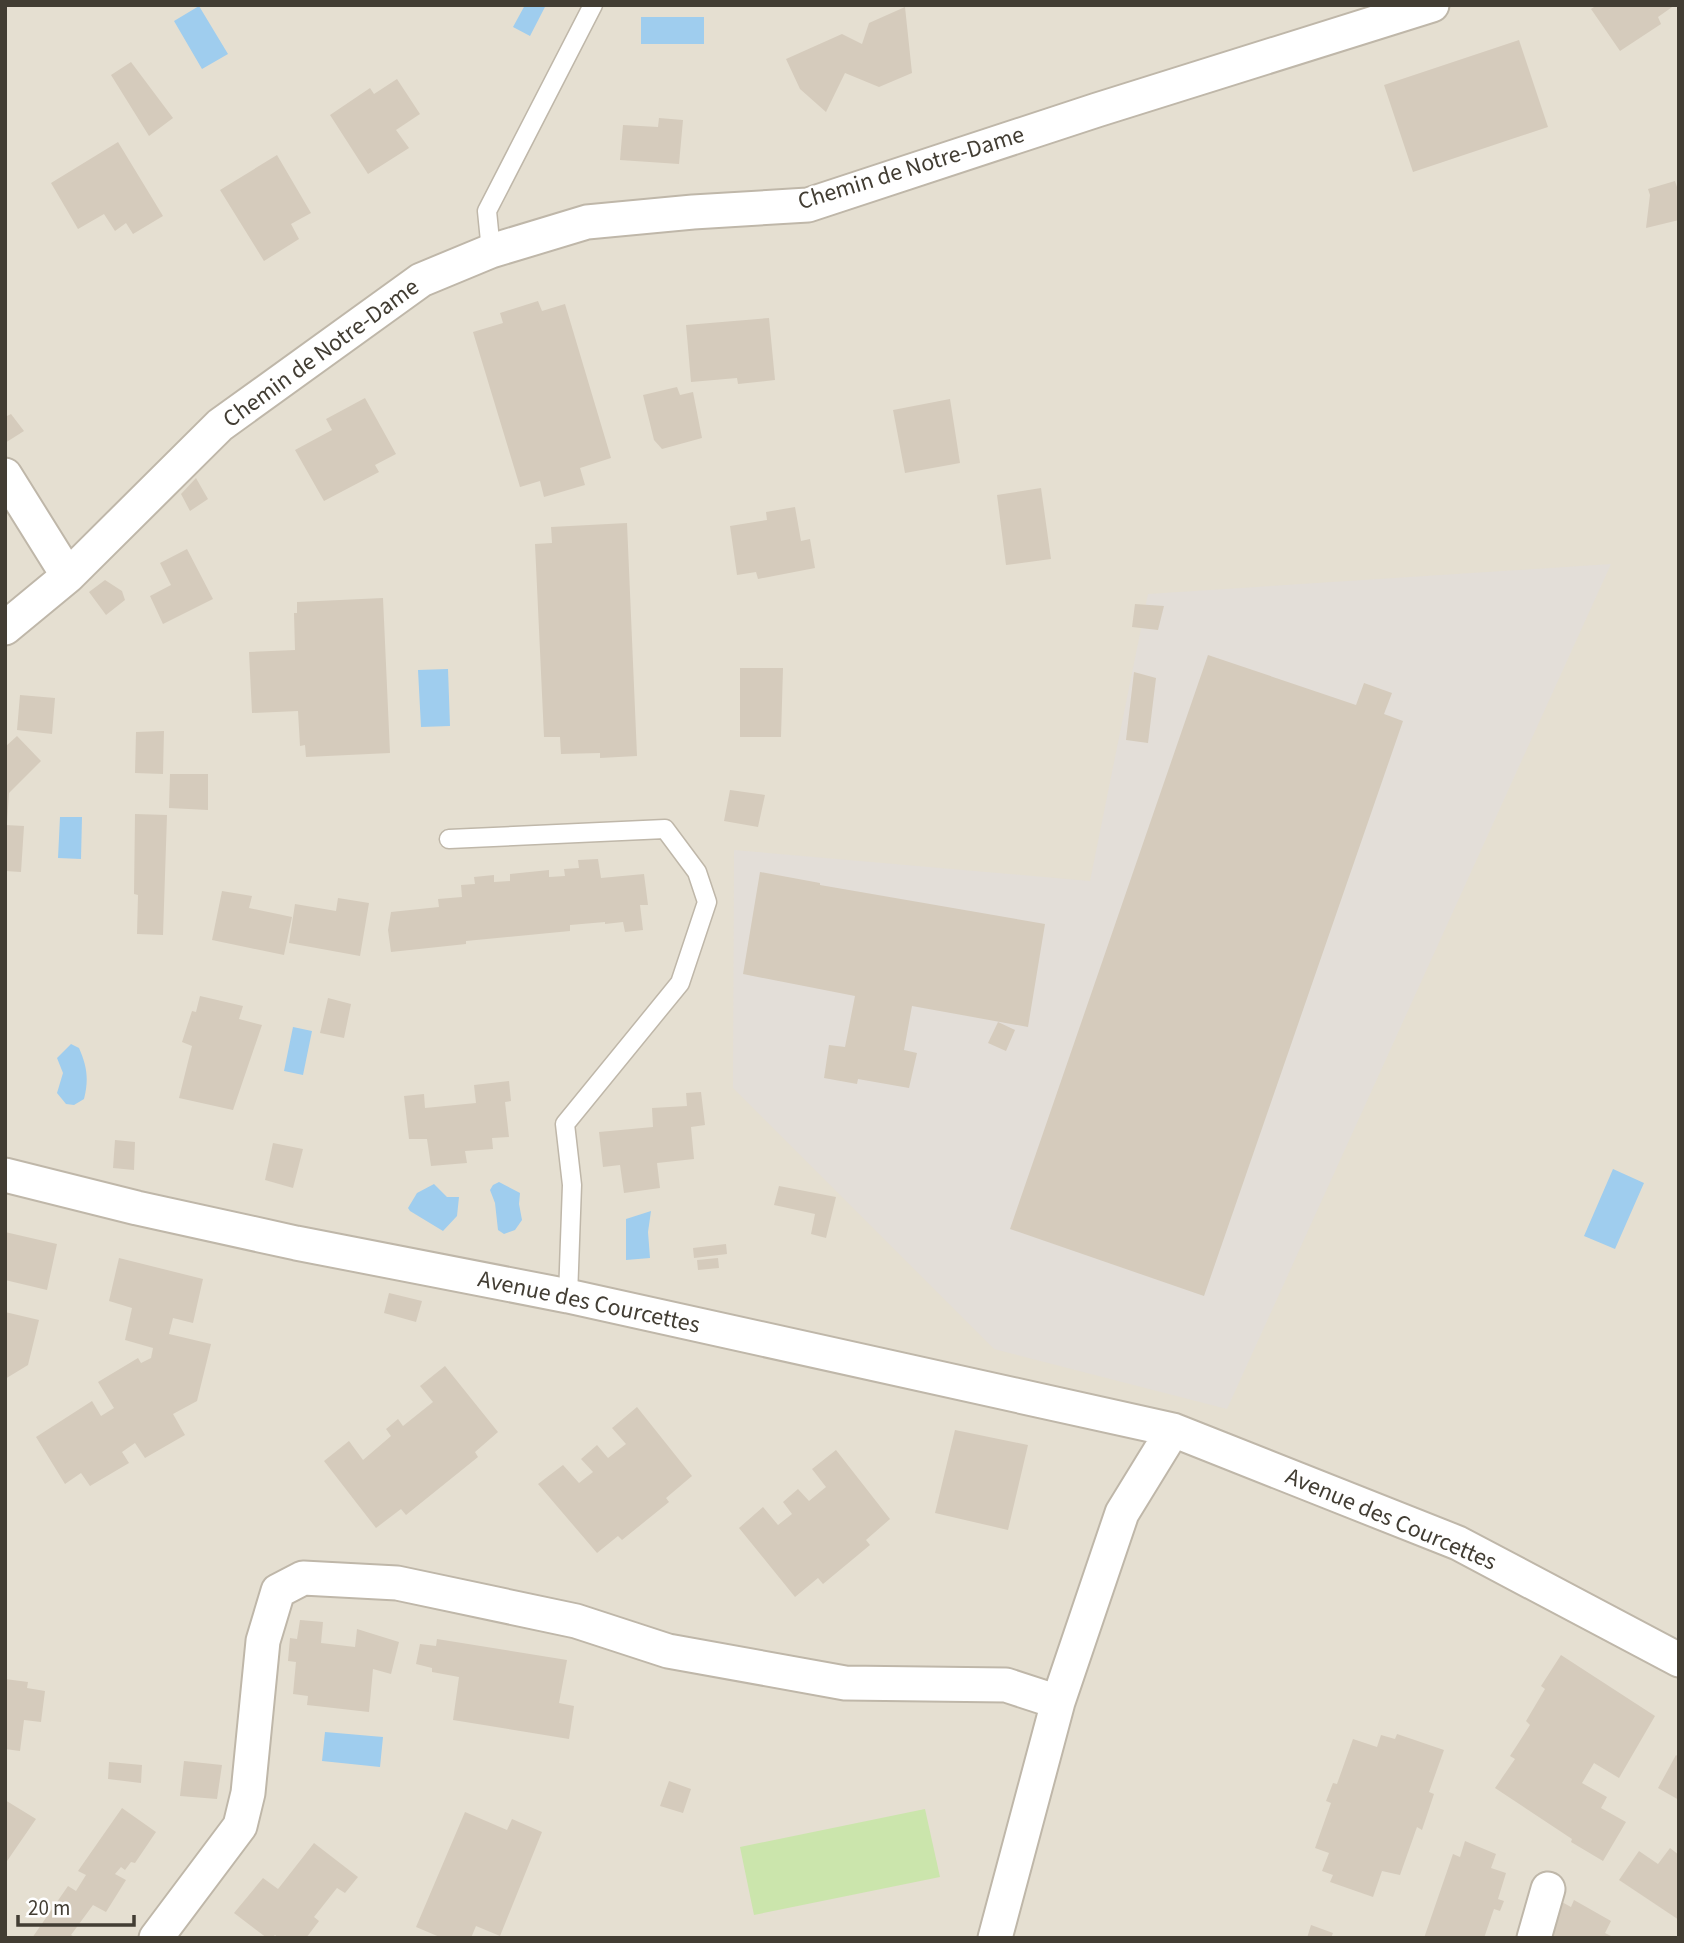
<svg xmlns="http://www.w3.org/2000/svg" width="1684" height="1943" font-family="'Source Sans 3',sans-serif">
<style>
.residential{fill:#e5dfd1}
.industrial{fill:#e3ded8}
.green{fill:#cbe5ac}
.water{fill:#9fcdee}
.building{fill:#d5cbbc}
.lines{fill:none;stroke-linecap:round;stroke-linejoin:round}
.service-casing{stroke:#bfb7a9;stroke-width:21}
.minor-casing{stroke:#bfb7a9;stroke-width:37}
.service{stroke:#fff;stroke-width:18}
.minor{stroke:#fff;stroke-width:33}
.labels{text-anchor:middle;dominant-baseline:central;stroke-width:5;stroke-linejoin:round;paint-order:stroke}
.street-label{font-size:24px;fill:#423d33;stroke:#fff}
</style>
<rect width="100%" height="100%" fill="#f1ede3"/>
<!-- residential -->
<path class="residential" d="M5,5H1679V1938H5Z"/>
<!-- industrial -->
<path class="industrial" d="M1611,564L1227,1409L994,1349L733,1088L734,850L1090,881L1148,594Z"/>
<!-- green -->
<path class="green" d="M925,1809L940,1877L754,1915L740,1847Z"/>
<!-- water -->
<path class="water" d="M525,5H546L530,36L513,27Z
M199,6L228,54L202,69L174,21Z
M641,17H704V44H641Z
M448,669L450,726L421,727L418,670Z
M60,817H82L81,859L58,858Z
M293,1027L312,1031L303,1075L284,1071Z
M71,1044L79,1048C87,1066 89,1079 84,1099L74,1105L66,1104L57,1093L63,1073L57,1058Z
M1613,1169L1644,1183L1615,1249L1584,1236Z
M499,1182L520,1193L519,1204L522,1220L515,1230L504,1234L498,1230L495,1203L490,1190L493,1185Z
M434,1184L447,1197H459L457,1216L443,1231L410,1211L408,1208L417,1193Z
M651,1211L648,1232L650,1258L626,1260V1219Z
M325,1732L383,1737L380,1767L322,1761Z"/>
<!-- building -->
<path class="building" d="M1597,5H1675L1658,17L1661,24L1620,51L1591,9Z
M905,7L912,73L879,87L845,73L826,112L800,89L786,59L842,34L862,44L869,23Z
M1519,40L1548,127L1413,172L1384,85Z
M131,62L173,118L149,136L111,75Z
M397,79L420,114L396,130L409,148L368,174L330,115L370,88L374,94Z
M659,118L683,120L679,164L620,160L623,125L658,127Z
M118,142L163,216L133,234L126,223L115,231L104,214L78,229L51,183Z
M277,155L311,213L291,224L299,239L264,261L220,190Z
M1675,181L1679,193V220L1646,228L1650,195L1648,189Z
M538,301L542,311L565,304L611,458L580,468L585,485L544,497L540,481L520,487L473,332L503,323L500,313Z
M769,318L775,380L738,384L737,378L691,382L686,325Z
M677,387L680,395L693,392L702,438L662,449L654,440L643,395Z
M365,398L396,454L375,465L379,472L324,501L295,450L332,430L326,419Z
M950,399L960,463L905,473L893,410Z
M11,414L24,431L5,443V417Z
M196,478L208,499L190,511L181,494Z
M1041,488L1051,559L1006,565L997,495Z
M795,507L801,541L810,539L815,568L758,579L756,572L737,575L730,526L767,520L766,512Z
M627,523L637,756L600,758V753L561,754L560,737H544L535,544L552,543L551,527Z
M187,549L213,599L163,624L150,596L171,585L160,563Z
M105,580L122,591L125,600L106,615L89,592Z
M383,598L390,753L306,757L305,745L300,746L298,711L252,713L249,652L295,650L294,613H297V602Z
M1135,604L1164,606L1158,630L1132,627Z
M1208,655L1356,705L1364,683L1392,693L1384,714L1403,721L1204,1296L1010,1229Z
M740,668H783L781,737H740Z
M1134,672L1156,678L1148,743L1126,740Z
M20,695L55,698L52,734L17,730Z
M164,731L163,774L135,773L136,732Z
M17,736L41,761L9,793L7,823H5V747Z
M170,774H208V810L169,808Z
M730,790L765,795L758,827L724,821Z
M135,814L167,815L163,935L137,934L138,895L134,894Z
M5,825L24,826L21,872L5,871Z
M598,859L601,878L644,874L648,905H640L643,930L625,932L623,922L605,924V922L570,925V931L466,941V944L391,952L388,930L391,912L439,907L438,899L462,897L461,885L475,884L474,877L494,875V882L510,881V874L549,870V877L565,876L564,869L579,868L578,860Z
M760,872L820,883V885L1045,924L1028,1027L912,1006L904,1050L917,1053L909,1088L858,1079L857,1084L824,1078L829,1045L845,1047L855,996L743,974Z
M222,891L252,896L249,908L292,917L284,955L212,940Z
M338,898L369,903L360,956L289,943L295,904L336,911Z
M200,996L243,1006L239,1019L262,1025L233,1110L179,1098L192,1046L182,1042L192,1011L196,1012Z
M328,998L351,1004L344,1038L320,1033Z
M998,1022L1015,1030L1006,1051L988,1043Z
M509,1081L511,1101L505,1102L509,1137L492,1138L493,1149L465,1151L467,1163L431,1166L427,1139H409L404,1096L424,1094L425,1108L476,1103L474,1085Z
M701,1092L705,1125L691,1127L694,1159L657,1163L660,1188L624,1193L620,1165L603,1167L599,1132L653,1127L652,1108L687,1106L686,1093Z
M115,1140L135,1142L134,1170L113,1168Z
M273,1143L303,1149L293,1188L265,1180Z
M779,1186L836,1197L826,1238L811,1234L815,1214L774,1205Z
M5,1232L57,1244L47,1290L5,1280Z
M726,1244L727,1254L694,1258L693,1248Z
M119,1258L203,1279L193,1323L173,1318L169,1334L211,1344L197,1401L173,1414L185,1435L145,1458L135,1443L122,1452L129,1463L90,1486L81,1473L65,1484L36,1437L92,1401L101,1416L114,1408L98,1382L138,1358L141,1363L151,1358L153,1348L125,1340L132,1308L109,1301Z
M718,1258L719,1268L698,1270L697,1260Z
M389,1293L422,1301L416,1322L384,1313Z
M5,1312L39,1320L28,1365L5,1379Z
M445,1366L498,1432L475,1452L478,1457L406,1515L401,1509L376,1528L324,1461L349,1441L363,1460L391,1436L386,1429L398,1419L403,1426L433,1402L420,1386Z
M637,1407L692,1476L666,1498L669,1502L622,1540L618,1536L597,1553L538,1484L563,1465L579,1483L593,1472L581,1459L597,1445L608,1458L626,1444L612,1428Z
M955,1430L1028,1445L1008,1530L935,1513Z
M836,1450L890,1519L866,1540L870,1545L823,1584L818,1578L795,1597L739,1528L763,1507L778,1525L792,1514L783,1502L798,1489L809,1501L826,1487L812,1469Z
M300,1620L323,1622L321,1643L355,1647L357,1629L399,1642L391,1674L373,1669L369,1712L307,1705L308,1696L293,1694L296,1662L288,1661L290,1638L297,1639Z
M437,1639L567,1660L559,1703L574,1706L569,1739L453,1720L459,1677L432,1672V1668L416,1664L420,1644L436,1646Z
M1561,1655L1655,1716L1619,1778L1594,1763L1582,1783L1607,1797L1601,1808L1626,1822L1603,1861L1571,1842L1572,1839L1495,1788L1515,1759L1510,1756L1530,1725L1526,1721L1545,1689L1541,1686Z
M5,1679L28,1682L27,1688L45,1691L41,1722L24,1720L20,1751L5,1749Z
M1397,1734L1444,1750L1429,1792L1434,1794L1422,1830L1417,1827L1400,1875L1382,1871L1373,1897L1330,1882L1333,1875L1322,1871L1329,1853L1315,1848L1331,1803L1326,1801L1333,1783L1337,1784L1353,1739L1377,1747L1381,1735L1395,1739Z
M1676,1755L1679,1757V1800L1658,1788Z
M184,1761L222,1765L217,1799L180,1796Z
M109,1762L142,1765L141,1783L108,1779Z
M669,1781L691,1789L683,1813L660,1806Z
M5,1800L36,1819L5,1864Z
M122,1808L156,1832L135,1863L131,1862L125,1870L121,1867L115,1874L126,1880L106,1912L93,1905L71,1935L77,1938H32L68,1886L76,1891L86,1875L78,1871Z
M465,1812L507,1830L512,1819L542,1832L500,1936L476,1926L471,1938H442L416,1927Z
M1465,1841L1496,1854L1491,1868L1506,1873L1498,1899L1504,1901L1500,1911L1494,1909L1484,1938H1424L1453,1854L1460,1857Z
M314,1843L358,1877L345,1893L337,1888L314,1917L319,1921L306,1938H279L275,1935L272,1938H267L234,1913L263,1878L278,1889Z
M1670,1848L1679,1855V1920L1619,1880L1639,1851L1658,1864Z
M1574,1900L1611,1921L1605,1933L1615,1938H1556L1544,1930L1560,1901L1571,1907Z
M1311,1925L1333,1933L1331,1938H1307Z"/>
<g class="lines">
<!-- service casing -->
<g class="service-casing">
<path id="service" d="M491,251L487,211L593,5
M449,839L665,829L697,872L707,902L680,983L565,1124L572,1185L568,1296"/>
</g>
<!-- minor casing -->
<g class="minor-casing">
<path id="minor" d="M5,475L68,576
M5,628L68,576L220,425L421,280L491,251L587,222L693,212L808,205L1097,110L1432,5
M5,1175L137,1208L296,1243L568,1296L1173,1430L1458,1543L1679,1660
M156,1938L240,1826L248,1793L263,1641L278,1591L303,1578L397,1583L576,1621L668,1651L845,1683L1006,1685L1058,1702
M995,1938L1058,1702L1122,1513L1173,1430
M1534,1938L1548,1889"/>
</g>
<!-- service -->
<use href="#service" class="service"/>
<!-- minor -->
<use href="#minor" class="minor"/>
</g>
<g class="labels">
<!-- street labels -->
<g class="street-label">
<text transform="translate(911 168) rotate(-17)">Chemin de Notre-Dame</text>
<text transform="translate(321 353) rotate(-36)">Chemin de Notre-Dame</text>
<text transform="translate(589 1302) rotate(12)">Avenue des Courcettes</text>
<text transform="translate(1391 1519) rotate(23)">Avenue des Courcettes</text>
</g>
</g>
<!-- border -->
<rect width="1684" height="1943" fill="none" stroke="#423d33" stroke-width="14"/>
<!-- scale -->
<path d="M18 1915v10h116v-10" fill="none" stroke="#423d33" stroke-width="3.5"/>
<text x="28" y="1915" font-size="21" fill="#423d33" stroke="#ffffff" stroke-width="5" paint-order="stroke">20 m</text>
</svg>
